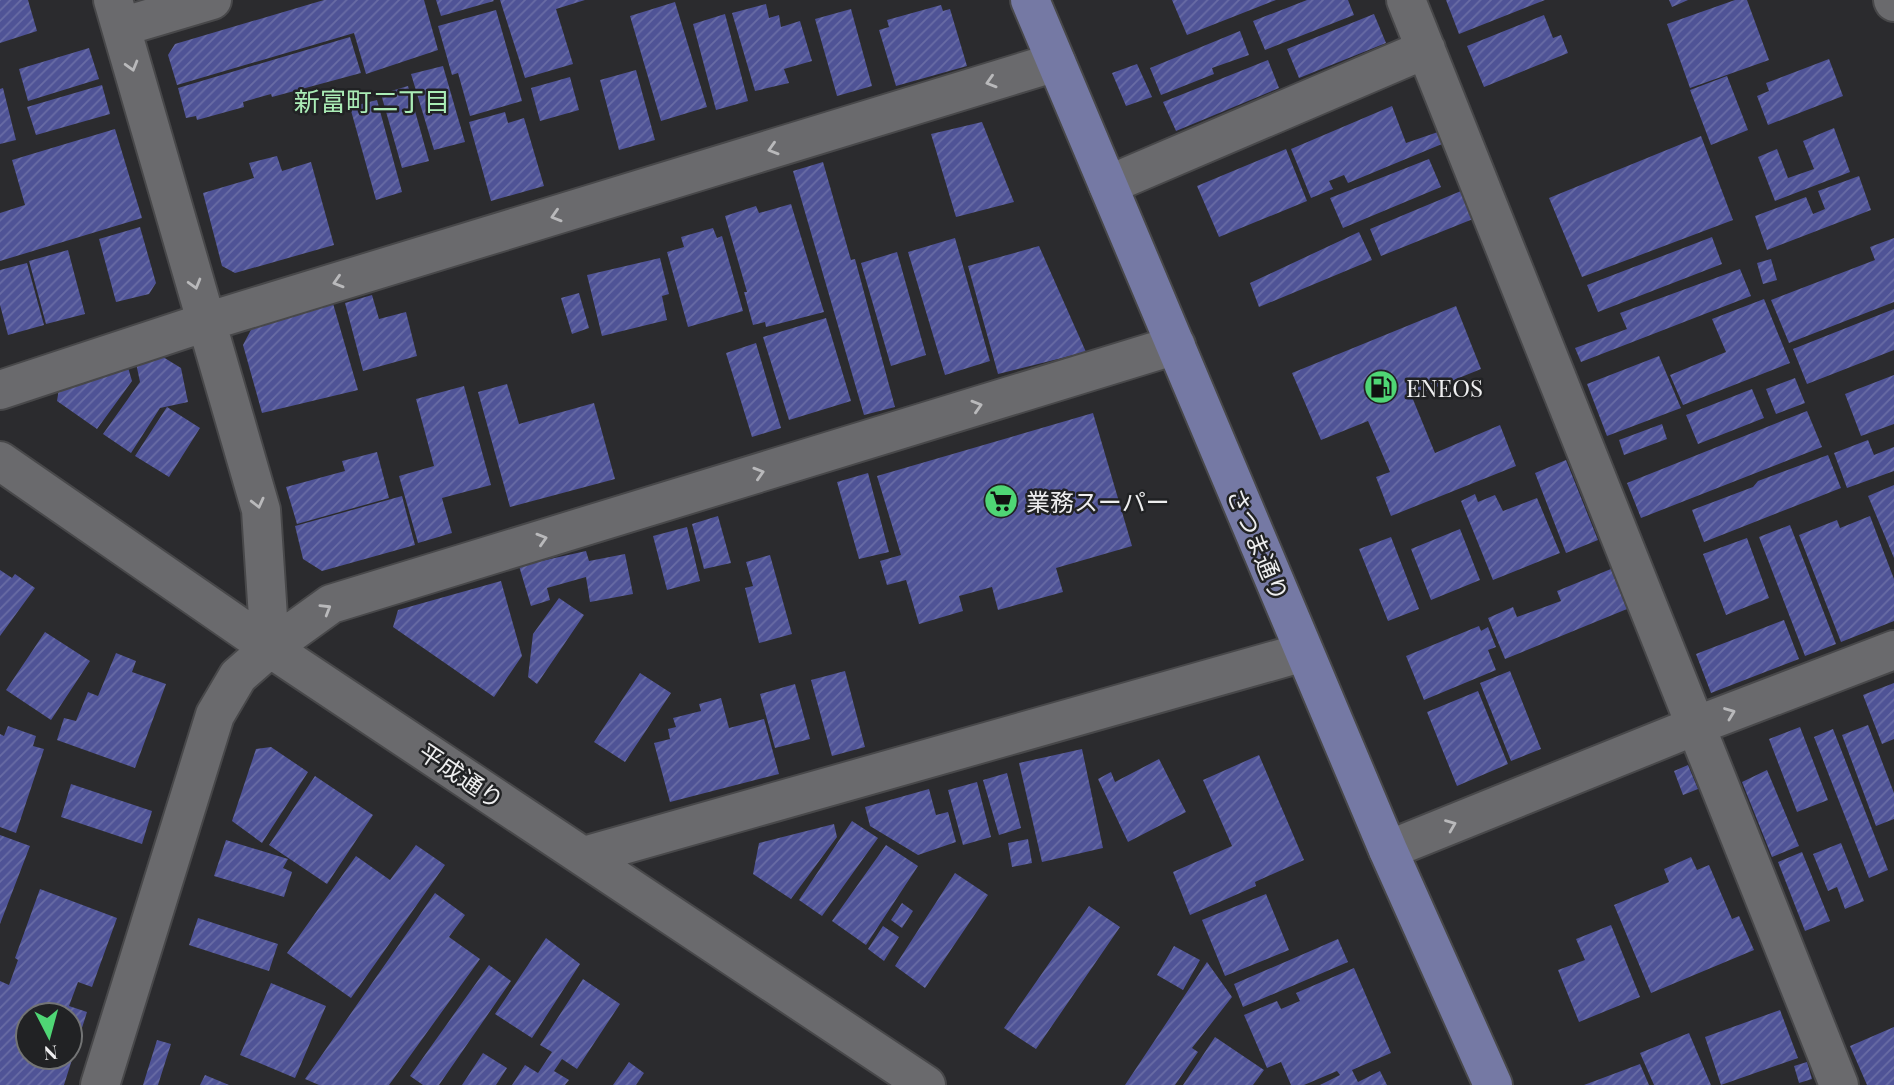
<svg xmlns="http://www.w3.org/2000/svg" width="1894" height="1085" font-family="'Playfair Display','Noto Sans JP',serif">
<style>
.building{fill:url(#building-hatch);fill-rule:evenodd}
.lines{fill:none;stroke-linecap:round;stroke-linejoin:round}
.minor-casing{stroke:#48484a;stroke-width:42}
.major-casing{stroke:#48484a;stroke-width:42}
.minor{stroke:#6a6a6d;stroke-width:38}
.major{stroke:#7579a4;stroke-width:38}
.oneway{stroke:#b9b9bb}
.labels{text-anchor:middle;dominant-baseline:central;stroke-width:5;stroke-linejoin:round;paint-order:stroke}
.poi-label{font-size:24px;fill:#eeeeef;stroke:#212224;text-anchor:start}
.street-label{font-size:24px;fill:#eeeeef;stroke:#212224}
.neighbourhood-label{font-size:26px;fill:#aaecb6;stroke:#212224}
</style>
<defs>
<pattern id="building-hatch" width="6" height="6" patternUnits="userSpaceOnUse" patternTransform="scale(1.75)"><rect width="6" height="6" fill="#4f5396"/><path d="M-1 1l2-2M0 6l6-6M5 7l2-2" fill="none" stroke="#696ca5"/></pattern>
</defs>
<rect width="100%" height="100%" fill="#2b2b2e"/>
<!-- building -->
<path class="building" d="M0,0H28L37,31L0,43Z
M324,0H424L438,50L366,74L354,33L177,85L168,55L175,44Z
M436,0H493L494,1L441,16Z
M500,0H585L556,9L573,64L525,78Z
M1172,0H1276L1187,35Z
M1307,0H1348L1354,15L1265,50L1253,21Z
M1446,0H1545L1459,34Z
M1669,0H1688L1672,7Z
M1735,0H1747L1769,60L1690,88L1667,24Z
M675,2L707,107L661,121L630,16Z
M766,4L769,18L779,15L781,27L800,21L812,61L784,69L789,83L755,91L732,13Z
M941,5L943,11L950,9L967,66L896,86L879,30L889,27L887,20Z
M851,9L872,86L837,96L815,19Z
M496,10L522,101L470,116L458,73L452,75L438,26Z
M725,14L748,101L716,110L693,24Z
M1374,14L1386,43L1299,78L1287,49Z
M1544,15L1553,38L1561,35L1568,53L1484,87L1467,46Z
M1240,31L1249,55L1212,68L1214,74L1161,95L1150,68Z
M350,37L361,73L272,97L271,94L243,102L244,107L197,120L196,116L186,118L178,88Z
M89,48L99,79L28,101L19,69Z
M1829,59L1843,96L1768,125L1757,96L1769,91L1766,83Z
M1268,60L1279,88L1176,131L1163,102Z
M1137,64L1152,97L1126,106L1112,73Z
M443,66L465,142L434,150L411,74Z
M636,70L655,140L619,150L600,80Z
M1727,76L1748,130L1711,145L1690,90Z
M570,77L579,110L540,121L531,88Z
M102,85L110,114L36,135L27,107Z
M408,86L429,161L402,168L381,94Z
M3,88L16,140L0,144V89Z
M377,100L402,192L376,200L350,107Z
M1392,106L1406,143L1438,132L1442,144L1348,183L1344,175L1329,181L1333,189L1311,198L1291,149Z
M505,112L508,123L524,118L544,186L491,201L469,122Z
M982,122L1014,202L956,217L931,134Z
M1834,128L1850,172L1775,201L1758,157L1777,149L1788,178L1814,169L1803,141Z
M115,129L142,218L0,261V213L25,205L12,160Z
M1701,136L1733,220L1582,277L1549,198Z
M1286,149L1307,201L1219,237L1197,186Z
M277,156L282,171L311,162L334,245L235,273L222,266L203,193L254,178L249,163Z
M1429,159L1441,187L1343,228L1330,198Z
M823,162L851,260L855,259L895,407L864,415L793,171Z
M1859,176L1871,210L1767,250L1755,216L1806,197L1813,214L1825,209L1818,191Z
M1461,191L1473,219L1381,256L1370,229Z
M791,204L824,312L766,327L765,322L753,325L744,292H747L725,216L756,206L759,213Z
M140,227L156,283L149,294L116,302L99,239Z
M713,228L717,238L722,236L743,311L688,327L667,252L684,247L681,237Z
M1359,232L1372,260L1259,307L1250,283Z
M1712,237L1722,264L1598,312L1587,285Z
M955,238L990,361L945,375L908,252Z
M1894,238V302L1789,343L1771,300L1875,260L1870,247Z
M1039,246L1086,352L998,374L968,266Z
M68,250L85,314L46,324L29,261Z
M897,252L926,355L891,366L861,263Z
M660,258L669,294L662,296L667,320L602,336L587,275Z
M1771,259L1777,280L1763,284L1757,263Z
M27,263L44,325L8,335L0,305V270Z
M1740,269L1751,296L1581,362L1575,348L1627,329L1620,313Z
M579,293L589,328L572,334L561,298Z
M372,295L379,319L406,312L417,356L363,371L345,303Z
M1764,299L1790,363L1683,405L1670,375L1726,352L1712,319Z
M332,300L358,390L262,413L243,345L253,326Z
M1456,306L1481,369L1412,397L1435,453L1500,425L1516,466L1391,516L1376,477L1390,472L1368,421L1321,440L1292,373Z
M1894,309V350L1807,384L1793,349Z
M826,318L851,401L789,420L763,337Z
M756,343L781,428L752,437L726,353Z
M1659,356L1681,408L1607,436L1587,384Z
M163,357L181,368L188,402L160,408L131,453L103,434L140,382L136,363Z
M127,364L132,381L97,429L57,401L60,382Z
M1894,375V424L1861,436L1845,394Z
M1795,378L1805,403L1776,414L1766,389Z
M507,384L519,424L594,403L615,479L510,507L478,392Z
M464,386L491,485L442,498L452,533L418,543L399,476L434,466L416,399Z
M1752,389L1764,418L1698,444L1686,415Z
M167,407L200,428L169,477L135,456Z
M1807,411L1822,447L1641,518L1627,483Z
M1093,413L1132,546L1056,568L1063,592L998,610L992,587L959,596L963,611L919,624L906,580L887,585L880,561L901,555L877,476Z
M1662,424L1667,439L1624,455L1619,440Z
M1868,440L1874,455L1894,447V471L1847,488L1834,453Z
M377,452L389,498L297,524L286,487L345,471L342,461Z
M1828,455L1841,488L1704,542L1692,510L1753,487L1758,481Z
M1566,460L1598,540L1566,553L1535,473Z
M868,473L889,552L859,559L837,482Z
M1894,485V558L1868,496Z
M1475,494L1478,502L1495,495L1503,511L1537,498L1560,553L1493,580L1461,501Z
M402,496L415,545L322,571L303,559L295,526Z
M718,516L731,563L704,569L692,524Z
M1870,516L1894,579V621L1841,642L1799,535L1837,520L1840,528Z
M1790,525L1836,644L1805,656L1759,537Z
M687,527L700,581L667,590L653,536Z
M1460,529L1480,580L1431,600L1411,549Z
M1391,537L1419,609L1388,621L1359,549Z
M1747,538L1769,598L1726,615L1703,554Z
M586,551L589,561L625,554L633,594L590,602L586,577L547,588L550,600L531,606L519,566Z
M770,555L792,634L759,643L745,588L753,586L746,562Z
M1611,569L1627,609L1505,659L1488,618L1513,607L1517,617L1561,601L1557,591Z
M0,570L12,578L15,574L35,588L0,636Z
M501,581L522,656L494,697L393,627L398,610Z
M559,598L584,615L537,684L528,677L533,634Z
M1784,620L1799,659L1711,693L1696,654Z
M1479,626L1481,631L1488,627L1496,647L1488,650L1496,670L1424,700L1406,656Z
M45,632L90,661L51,720L6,690Z
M116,653L136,661L132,672L166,684L135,768L57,740L64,718L76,721L88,692L98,696Z
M845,671L865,747L832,756L811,680Z
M1510,671L1541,749L1511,761L1480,683Z
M640,673L671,693L625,762L594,742Z
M1894,683V739L1882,744L1863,695Z
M795,684L810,739L775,748L760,694Z
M1478,691L1508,764L1457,786L1427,712Z
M721,698L729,728L764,719L779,774L670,802L654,743L670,739L668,729L676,727L673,718L701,711L699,704Z
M1868,725L1894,793V819L1876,826L1842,735Z
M8,726L36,736L33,746L44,749L16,833L0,827V734L4,736Z
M1800,727L1828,800L1797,812L1769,739Z
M1833,729L1888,870L1869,878L1814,737Z
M271,747L308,772L262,843L232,821L256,749Z
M1082,749L1103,848L1042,862L1019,763Z
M1259,755L1304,860L1255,882L1256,886L1190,915L1173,872L1232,846L1203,780Z
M1159,759L1186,812L1128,842L1098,779L1111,772L1115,782Z
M1688,765L1698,789L1683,795L1674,771Z
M1767,770L1799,846L1772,857L1742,782Z
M1007,773L1021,828L999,835L983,780Z
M315,776L373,815L327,884L269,845Z
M977,782L991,837L963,845L948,790Z
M71,784L152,811L142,844L61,817Z
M929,789L936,815L948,812L956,842L918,855L870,826L865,807Z
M852,821L878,838L822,916L799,900Z
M834,824L837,837L791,899L753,874L759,843Z
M0,835L30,846L0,924Z
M1028,839L1032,863L1012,867L1008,843Z
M226,840L288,859L283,868L292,872L284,897L214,876Z
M1841,843L1864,901L1845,909L1837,887L1828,891L1813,854Z
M416,845L445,865L351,998L287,953L356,856L390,880Z
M886,845L918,866L866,945L832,921Z
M1802,852L1830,921L1805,931L1778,862Z
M1691,857L1697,870L1709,865L1732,919L1739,916L1754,950L1651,993L1614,905L1669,882L1664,869Z
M955,873L988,895L925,988L895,966Z
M40,889L117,918L92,987L78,982L69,1006L87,1012L64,1085H0V981L9,985L18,960L15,958ZM28,1015H70V1057H28Z
M435,893L465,915L449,937L480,959L389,1085H319L305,1079Z
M1266,894L1289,950L1225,976L1202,920Z
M902,903L913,911L902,928L891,920Z
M1089,906L1120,927L1036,1049L1004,1028Z
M198,918L278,944L269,971L189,945Z
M1611,925L1640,997L1579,1022L1558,970L1585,960L1576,939Z
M883,926L899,937L884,961L868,949Z
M546,938L580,964L532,1038L495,1014Z
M1338,939L1348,962L1243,1007L1234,984Z
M1174,946L1200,960L1183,990L1157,975Z
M1207,962L1232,997L1192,1048L1198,1052L1175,1085H1125Z
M489,965L511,981L439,1085H423L410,1076Z
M1354,968L1391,1053L1352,1070L1358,1082L1380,1071L1387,1085H1320L1340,1075L1337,1071L1304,1085H1291L1281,1062L1267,1068L1244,1015L1277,1001L1281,1009L1300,1001L1296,993Z
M583,979L620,1004L577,1069L562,1059L554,1071L569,1080L565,1085H512L525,1065L538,1073L552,1052L540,1045Z
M271,983L326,1006L295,1078L240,1055Z
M1780,1010L1798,1058L1721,1085L1705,1037Z
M1894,1027V1085H1867L1850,1046Z
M1689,1033L1711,1085H1654L1640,1053Z
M1215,1037L1264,1070L1253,1085H1183Z
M157,1040L171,1044L158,1085H143Z
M483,1053L507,1068L496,1085H462Z
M629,1062L644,1073L636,1085H613Z
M1807,1062L1812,1079L1799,1083L1794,1066Z
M1640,1064L1649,1085H1584Z
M205,1075L229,1085H200Z"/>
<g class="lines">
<!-- minor casing -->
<g class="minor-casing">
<path id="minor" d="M113,0L261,510L270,648
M1406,0L1839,1085
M1893,0L1894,2
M121,27L212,0
M1108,185L1426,49
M0,390L206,322L1056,62
M0,461L270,648L926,1085
M1388,850L1695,726L1894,650
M584,856L1304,652
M100,1085L215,715L238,676L270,648L331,604L1176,345"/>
</g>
<!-- major casing -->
<g class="major-casing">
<path id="major" d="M1030,0L1388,850L1493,1085"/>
</g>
<!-- minor -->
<use href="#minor" class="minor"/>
<!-- major -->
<use href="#major" class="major"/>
</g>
<!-- one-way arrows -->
<defs><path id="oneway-chevron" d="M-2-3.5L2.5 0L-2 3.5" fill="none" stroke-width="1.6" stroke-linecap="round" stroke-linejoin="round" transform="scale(1.75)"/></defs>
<g class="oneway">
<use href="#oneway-chevron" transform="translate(132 66) rotate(74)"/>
<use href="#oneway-chevron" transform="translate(991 82) rotate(163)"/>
<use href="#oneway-chevron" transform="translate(773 149) rotate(163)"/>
<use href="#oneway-chevron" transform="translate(556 216) rotate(163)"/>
<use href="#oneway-chevron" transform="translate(338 282) rotate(163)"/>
<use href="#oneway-chevron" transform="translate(195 284) rotate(74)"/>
<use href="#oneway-chevron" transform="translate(977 406) rotate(-17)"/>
<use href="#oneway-chevron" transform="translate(759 473) rotate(-17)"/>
<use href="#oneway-chevron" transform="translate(258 503) rotate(76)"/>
<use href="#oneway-chevron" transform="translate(542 539) rotate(-17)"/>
<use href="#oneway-chevron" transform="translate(326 609) rotate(-31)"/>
<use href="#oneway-chevron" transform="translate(1730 713) rotate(-21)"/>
<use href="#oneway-chevron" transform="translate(1451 825) rotate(-22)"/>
</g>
<!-- icons -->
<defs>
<g id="fuel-disc" transform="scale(1.75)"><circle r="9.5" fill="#4fd675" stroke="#212224"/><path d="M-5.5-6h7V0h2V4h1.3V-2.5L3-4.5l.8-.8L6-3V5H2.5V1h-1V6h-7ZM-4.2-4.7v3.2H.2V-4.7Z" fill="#111"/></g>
<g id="supermarket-disc" transform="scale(1.75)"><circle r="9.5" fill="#4fd675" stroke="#212224"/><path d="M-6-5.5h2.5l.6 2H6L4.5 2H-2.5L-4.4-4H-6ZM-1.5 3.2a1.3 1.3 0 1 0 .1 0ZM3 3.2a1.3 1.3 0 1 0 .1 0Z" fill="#111"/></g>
</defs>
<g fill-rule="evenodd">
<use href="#fuel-disc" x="1381" y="387"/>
<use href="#supermarket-disc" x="1001" y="501"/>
</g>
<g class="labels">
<!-- poi labels -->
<g class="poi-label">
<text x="1406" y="387">ENEOS</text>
<text x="1026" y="501">業務スーパー</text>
</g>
<!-- street labels -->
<g class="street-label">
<text transform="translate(1259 544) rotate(67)">さつま通り</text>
<text transform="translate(462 775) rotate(34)">平成通り</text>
</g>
<!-- neighbourhood labels -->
<g class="neighbourhood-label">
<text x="372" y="100">新富町二丁目</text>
</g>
</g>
<!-- north arrow -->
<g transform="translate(49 1036) rotate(174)"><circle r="33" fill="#212224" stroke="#737475" stroke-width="2"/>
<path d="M0-5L12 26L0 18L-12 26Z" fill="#4fd675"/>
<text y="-10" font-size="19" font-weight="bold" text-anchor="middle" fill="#eeeeef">N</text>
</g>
</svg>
